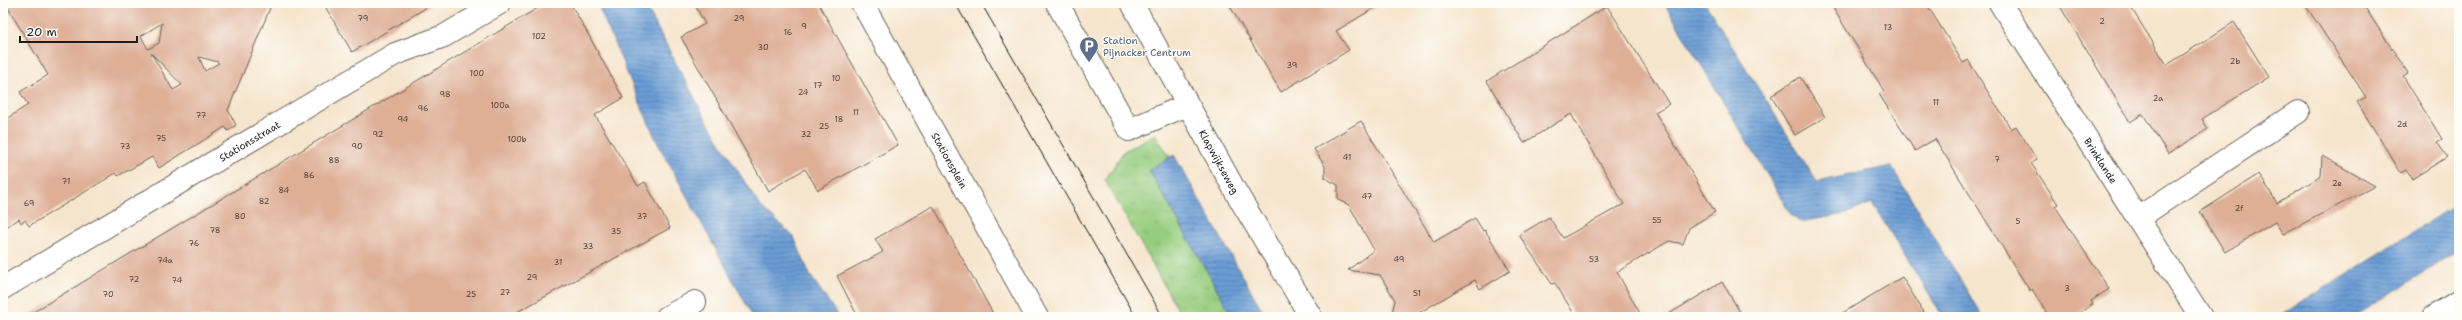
<svg xmlns="http://www.w3.org/2000/svg" width="2462" height="320" font-family="'Shantell Sans',sans-serif">
<style>
.grass{fill:url(#grass-tufts);stroke:#59744d}
.water{fill:url(#water-rules);stroke:#435c78}
.building{fill:#deae95;fill-rule:evenodd}
.lines{fill:none;stroke-linecap:round;stroke-linejoin:round}
.lane-casing{stroke:#68625a;stroke-width:24}
.street-casing{stroke:#68625a;stroke-width:24}
.secondary-casing{stroke:#68625a;stroke-width:24}
.lane{stroke:#fff;stroke-width:22}
.street{stroke:#fff;stroke-width:22}
.secondary{stroke:#fff;stroke-width:22}
.tram{stroke:#1c1c1c;stroke-width:1}
.labels{text-anchor:middle;dominant-baseline:central;stroke-width:3;stroke-linejoin:round;paint-order:stroke}
.number-label{font-size:8px;fill:#4c403a}
.service-label{font-size:10px;fill:#4e5e75;stroke:#fdfcf7;text-anchor:start}
.street-label{font-size:10px;fill:#1c1c1c;stroke:#fdfcf7}
</style>
<defs>
<pattern id="grass-tufts" width="24" height="20" patternUnits="userSpaceOnUse"><rect width="24" height="20" fill="#96cc7e"/><path d="M3 7l-1-3M5 7V3M7 7l1-3M15 17l-1-3M17 17v-4M19 17l1-3" fill="none" stroke="#81af6c"/></pattern>
<pattern id="water-rules" width="6" height="5" patternUnits="userSpaceOnUse"><rect width="6" height="5" fill="#6a9dd5"/><path d="M0 2.5h6" fill="none" stroke="#567fac"/></pattern>
</defs>
<rect width="100%" height="100%" fill="#fdfcf7"/>
<filter id="ink" filterUnits="userSpaceOnUse"><feTurbulence type="fractalNoise" baseFrequency=".025" numOctaves="2"/><feDisplacementMap in="SourceGraphic" scale="8" xChannelSelector="R" yChannelSelector="G"/><feConvolveMatrix kernelMatrix="1 2 1 2 8 2 1 2 1" color-interpolation-filters="sRGB"/></filter>
<filter id="wash" filterUnits="userSpaceOnUse"><feTurbulence type="fractalNoise" baseFrequency=".012" numOctaves="4" result="noise"/><feDisplacementMap in="SourceGraphic" scale="16" xChannelSelector="R" yChannelSelector="G"/><feGaussianBlur stdDeviation="0.9" result="paint"/><feColorMatrix in="noise" values="0 0 0 0 0 0 0 0 0 0 0 0 0 0 0 0 0 1.4 0 .05"/><feComposite in="paint" operator="in"/></filter>
<g filter="url(#wash)">
<rect width="100%" height="100%" fill="#f6e5cd"/>
<!-- grass -->
<path class="grass" d="M1155,134L1170,157L1149,170L1233,317H1182L1105,180L1124,151Z"/>
<!-- water -->
<path class="water" d="M597,3H644L707,121L759,205L794,237L810,275L839,317H753L656,140Z
M1664,3H1705L1817,182L1891,166L1983,317H1943L1872,203L1845,214L1800,222L1792,216Z
M1174,155L1266,317H1233L1149,170Z
M2459,203V250L2354,317H2279Z"/>
<g id="blocks">
<!-- building -->
<path class="building" d="M5,3H272L228,110L236,125L228,131L225,127L159,168L152,157L118,176L116,173L29,226L25,220L21,223L19,219L3,229V121L28,105L20,92L48,75ZM162,23L159,43L148,49L141,36ZM151,53L182,85L173,90ZM199,57L218,62L219,63L205,71Z
M323,3H434L352,52Z
M546,3H570L588,34L623,98L595,115L638,186L645,182L670,228L508,317H254L253,315L248,317H25Z
M694,3H818L898,145L818,190L805,169L768,191L681,37L705,24Z
M1228,3H1383L1336,31L1349,50L1281,92Z
M1830,3H1926L1963,63L1968,60L2011,129L2016,126L2037,160L2031,163L2058,204L2055,206L2109,289L2091,301L2093,304L2073,317H2049L2032,289L2030,291L1935,139L1915,151L1879,94L1884,91Z
M2058,3H2128L2167,65L2234,22L2269,77L2202,119L2208,129L2168,154L2143,114L2130,122Z
M2304,3H2362L2408,73L2403,76L2442,139L2437,142L2447,157L2412,179L2406,170L2401,173L2357,102L2366,97Z
M1607,6L1669,104L1655,112L1715,212L1689,228L1683,244L1669,241L1617,272L1642,317H1576L1555,283L1552,284L1519,235L1549,217L1563,238L1624,204L1571,114L1524,143L1487,81Z
M1800,77L1825,117L1795,135L1771,96Z
M1361,121L1434,242L1475,218L1483,231L1485,230L1510,271L1480,289L1475,280L1412,317H1391L1395,300L1380,275L1348,270L1374,250L1349,205L1338,200V185L1325,178V166L1314,149Z
M2322,156L2375,186L2283,234L2275,222L2225,252L2200,212L2259,174L2277,203L2321,176Z
M933,206L995,317H858L837,276L883,252L875,239Z
M1902,277L1927,317H1836Z
M1722,282L1743,317H1664Z"/>
</g>
</g>
<g filter="url(#ink)">
<use href="#blocks" fill-opacity="0" stroke="#68625a" stroke-width="1"/>
<g class="lines">
<!-- lane casing -->
<g class="lane-casing">
<path id="lane" d="M1057,3L1129,130L1187,105
M2138,218L2298,112"/>
</g>
<!-- street casing -->
<g class="street-casing">
<g id="street">
<path id="s1" d="M862,3L1037,317"/>
<path id="s2" d="M2000,3L2201,317"/>
<path id="s3" d="M3,288L395,54L444,36L500,3"/>
<path d="M667,317L695,302"/>
<path d="M2433,317L2459,301"/>
</g>
</g>
<!-- secondary casing -->
<g class="secondary-casing">
<g id="secondary">
<path id="s4" d="M1132,3L1237,194L1311,317"/>
</g>
</g>
<!-- lane -->
<use href="#lane" class="lane"/>
<!-- street -->
<use href="#street" class="street"/>
<!-- secondary -->
<use href="#secondary" class="secondary"/>
<!-- tram -->
<path class="tram" d="M955,3L1136,317
M981,3L1163,317"/>
</g>
</g>
<!-- icons -->
<defs>
<g id="parking-pin" transform="scale(1)"><path d="M0 17L-7.5 6A9.5 9.5 0 1 1 7.5 6Z" fill="#5c6f8a" stroke="#fdfcf7"/><path d="M-3.5-5.5H1a3.5 3.5 0 0 1 0 7H-1V5.5H-3.5ZM-1-3.4V-.6H.8a1.4 1.4 0 0 0 0-2.8Z" fill="#fff"/></g>
</defs>
<g fill-rule="evenodd">
<use href="#parking-pin" x="1089" y="46"/>
</g>
<g class="labels">
<!-- number labels -->
<g class="number-label">
<text x="363" y="18">79</text>
<text x="739" y="18">29</text>
<text x="2102" y="21">2</text>
<text x="804" y="26">9</text>
<text x="1888" y="27">13</text>
<text x="788" y="32">16</text>
<text x="539" y="36">102</text>
<text x="763" y="47">30</text>
<text x="2235" y="61">2b</text>
<text x="1292" y="65">39</text>
<text x="477" y="73">100</text>
<text x="836" y="78">10</text>
<text x="818" y="85">17</text>
<text x="803" y="92">24</text>
<text x="445" y="94">98</text>
<text x="2158" y="98">2a</text>
<text x="1936" y="102">11</text>
<text x="500" y="105">100a</text>
<text x="423" y="108">96</text>
<text x="856" y="112">11</text>
<text x="201" y="115">77</text>
<text x="403" y="119">94</text>
<text x="839" y="119">18</text>
<text x="2402" y="124">2d</text>
<text x="824" y="126">25</text>
<text x="378" y="134">92</text>
<text x="806" y="134">32</text>
<text x="161" y="138">75</text>
<text x="517" y="139">100b</text>
<text x="125" y="146">73</text>
<text x="357" y="146">90</text>
<text x="1347" y="157">41</text>
<text x="1997" y="159">7</text>
<text x="334" y="160">88</text>
<text x="309" y="175">86</text>
<text x="66" y="181">71</text>
<text x="2337" y="183">2e</text>
<text x="284" y="190">84</text>
<text x="1367" y="196">47</text>
<text x="264" y="201">82</text>
<text x="29" y="203">69</text>
<text x="2239" y="208">2f</text>
<text x="240" y="216">80</text>
<text x="642" y="216">37</text>
<text x="1657" y="220">55</text>
<text x="2018" y="221">5</text>
<text x="215" y="230">78</text>
<text x="616" y="231">35</text>
<text x="194" y="243">76</text>
<text x="588" y="246">33</text>
<text x="1399" y="259">49</text>
<text x="1594" y="259">53</text>
<text x="165" y="260">74a</text>
<text x="558" y="262">31</text>
<text x="532" y="277">29</text>
<text x="134" y="279">72</text>
<text x="177" y="280">74</text>
<text x="2067" y="288">3</text>
<text x="505" y="292">27</text>
<text x="1417" y="293">51</text>
<text x="108" y="294">70</text>
<text x="471" y="294">25</text>
</g>
<!-- service labels -->
<g class="service-label">
<text x="1103" y="40">Station<tspan x="1103" dy="12">Pijnacker Centrum</tspan></text>
</g>
<!-- street labels -->
<g class="street-label">
<text stroke="none"><textPath href="#s3" startOffset="287">Stationsstraat</textPath></text>
<text stroke="none"><textPath href="#s1" startOffset="180">Stationsplein</textPath></text>
<text stroke="none"><textPath href="#s2" startOffset="187">Brinklande</textPath></text>
<text stroke="none"><textPath href="#s4" startOffset="181">Klapwijkseweg</textPath></text>
</g>
</g>
<!-- margin -->
<rect width="2462" height="320" fill="none" stroke="#fdfcf7" stroke-width="16"/>
<!-- scale -->
<path d="M20 36v6h117v-6" fill="none" stroke="#1c1c1c" stroke-width="2"/>
<text x="26" y="36" font-size="12" fill="#1c1c1c" stroke="#fdfcf7" stroke-width="3" paint-order="stroke">20 m</text>
</svg>
